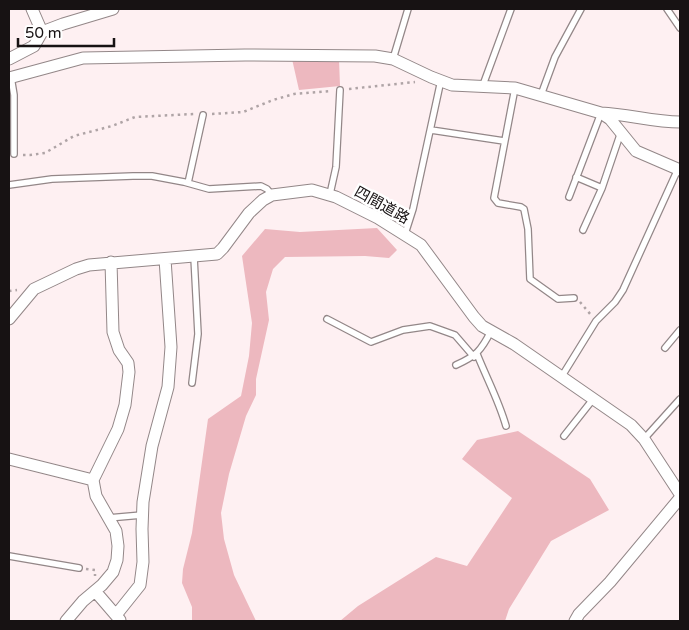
<svg xmlns="http://www.w3.org/2000/svg" width="689" height="630" font-family="'Varela Round','Noto Sans JP',sans-serif">
<style>
.green{fill:#edb8bf}
.lines{fill:none;stroke-linecap:round;stroke-linejoin:round}
.lane-casing{stroke:#938788;stroke-width:8}
.street-casing{stroke:#938788;stroke-width:13}
.path{stroke:#afa4a6;stroke-width:2.5;stroke-dasharray:2.5 4;stroke-linecap:butt}
.lane{stroke:#fff;stroke-width:5.5}
.street{stroke:#fff;stroke-width:11}
.labels{text-anchor:middle;dominant-baseline:central;stroke-width:5;stroke-linejoin:round;paint-order:stroke}
.street-label{font-size:15px;fill:#171213;stroke:#fff}
</style>
<rect width="100%" height="100%" fill="#fef0f2"/>
<!-- green -->
<path class="green" d="M292,59H339L340,86L299,90Z
M377,228L397,250L389,258L365,256L285,257L273,269L266,292L269,320L256,379V395L246,416L229,474L221,513L224,539L234,575L256,621H192V607L182,583L183,569L192,533L208,419L241,396L249,356L252,323L242,256L265,229L300,232Z
M518,431L590,479L609,510L551,541L509,609L505,621H340L358,606L436,557L467,566L512,498L462,459L477,440Z"/>
<g class="lines">
<!-- lane casing -->
<g class="lane-casing">
<path id="lane" d="M667,9L680,28
M393,59L408,9
M11,77L14,95V154
M483,85L511,9
M515,88L494,198L498,203L521,207L524,209L528,229L530,279L558,299L574,298
M541,95L555,57L581,9
M431,130L504,141
M576,177L602,188
M188,183L203,115
M9,185L52,179L133,176H152L184,182L209,189L261,186L267,189L272,195
M330,194L336,167L340,90
M569,197L601,113
M583,230L602,188L621,132
M405,234L413,209L441,80
M327,319L371,342L403,330L430,326L455,335L474,357
M665,348L680,330
M477,354C487,379 499,401 506,426
M456,365C476,356 481,351 491,331
M562,376L596,321L615,302L623,290L678,169
M192,383L198,334L194,257
M564,436L594,398
M644,439L680,399
M108,518L142,515
M9,556L79,568"/>
</g>
<!-- street casing -->
<g class="street-casing">
<path id="street" d="M32,9L42,32
M9,59L34,46L42,32L63,24L113,9
M9,78L83,58L245,55L375,56L393,59L431,77L452,85L515,88L601,113L610,119L636,151L680,170
M601,113C628,114 653,122 680,122
M9,319L34,289L76,269L89,265L217,254L223,248L249,213L263,200L272,195L312,190L336,197L378,218L421,245L474,317L482,326L514,344L631,425L644,439L680,494
M9,459L93,480
M95,591L120,620
M116,615L140,585L143,562L142,529L143,502L152,446L168,387L171,347L165,259
M66,621L83,601L102,585L113,572L117,560L118,546L116,531L96,496L93,480L118,429L125,405L129,372L128,363L119,350L113,332L111,262
M575,621L579,614L610,582L680,498"/>
</g>
<!-- path -->
<path class="path" d="M349,89L415,82
M212,114L243,112L273,100L294,94L331,91
M23,155H30L45,153L74,136L112,126L135,117L194,114
M9,291L17,290
M580,302L591,315
M86,569L95,570V576"/>
<!-- lane -->
<use href="#lane" class="lane"/>
<!-- street -->
<use href="#street" class="street"/>
</g>
<g class="labels">
<!-- street labels -->
<g class="street-label">
<text transform="translate(382 205) rotate(29)">四間道路</text>
</g>
</g>
<!-- border -->
<rect width="689" height="630" fill="none" stroke="#171213" stroke-width="20"/>
<!-- scale -->
<path d="M18 38v8h96v-8" fill="none" stroke="#171213" stroke-width="2.5"/>
<text x="25" y="38" font-size="15" fill="#171213" stroke="#ffffff" stroke-width="4" paint-order="stroke">50 m</text>
</svg>
